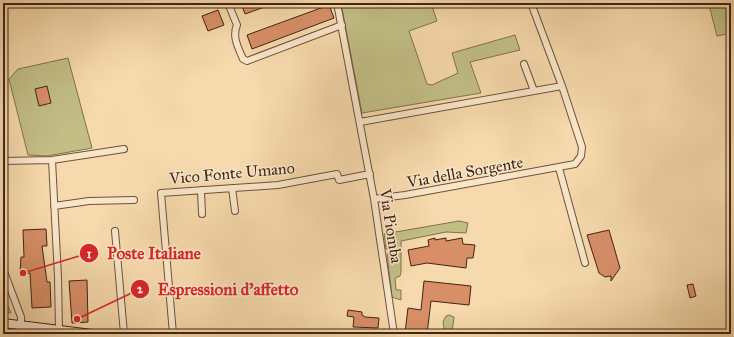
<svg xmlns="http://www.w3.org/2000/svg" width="734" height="337" font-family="'IM FELL Great Primer',serif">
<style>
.green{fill:#c2be86;stroke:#82714e}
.building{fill:#d88f68;stroke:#412415}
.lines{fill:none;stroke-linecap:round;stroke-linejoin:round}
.street-casing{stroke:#6e513b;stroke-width:8}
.secondary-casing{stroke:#412415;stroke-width:10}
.street{stroke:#f9e6c9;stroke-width:6}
.secondary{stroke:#f9e6c9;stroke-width:8}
.labels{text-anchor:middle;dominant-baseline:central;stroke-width:3;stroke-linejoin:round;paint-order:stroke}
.street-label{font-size:16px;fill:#412415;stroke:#f9e6c9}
.leader{fill:none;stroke:#d62828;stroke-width:1.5}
.callout-dot{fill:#d62828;stroke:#f9e6c9;stroke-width:1.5}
.mark-label{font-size:12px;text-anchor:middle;font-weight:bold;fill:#fff}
.callout-label{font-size:17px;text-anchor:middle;font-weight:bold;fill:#d62828;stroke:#f9e6c9;stroke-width:3;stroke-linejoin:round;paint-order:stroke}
</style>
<rect width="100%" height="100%" fill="#f6d9ac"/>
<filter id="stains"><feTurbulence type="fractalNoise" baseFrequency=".005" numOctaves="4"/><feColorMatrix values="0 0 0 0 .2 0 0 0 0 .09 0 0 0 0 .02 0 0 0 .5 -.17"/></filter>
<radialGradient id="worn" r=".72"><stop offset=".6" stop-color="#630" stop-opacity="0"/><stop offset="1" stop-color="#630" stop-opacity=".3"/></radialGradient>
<!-- green -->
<path class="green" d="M341,3H431L437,21L409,31L427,84L432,85L458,73L452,53L515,35L520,50L470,62L481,93L362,113Z
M716,3H727L731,20V33L717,36L709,5Z
M68,58L92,148L47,156L28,155L9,79L18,69Z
M459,221L468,223L466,233L446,232L401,241V272L400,276L395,278L396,290H401V300L392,297L387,254H390V249H386L384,234Z
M3,294L11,313L3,312Z
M449,315L454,317L453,326L450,334H445L443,322L446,316Z"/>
<!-- building -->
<path class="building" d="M241,3H273V4L245,14Z
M329,5L334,18L252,49L247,35Z
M218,10L224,25L208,31L202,16Z
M47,86L51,103L39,106L35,89Z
M46,229L47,246H42L47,282H50L51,307L32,308L30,273L20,274L21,257H24L23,230Z
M609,230L620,268L611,281V276L605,277L599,273L587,235Z
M435,238V240L446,238V241L462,238L463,244L475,245L473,258H467L466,268L427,263L411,266L408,250L429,246L428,240Z
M87,280L88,322L72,323L69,281Z
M424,281L471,286L469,305L431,301L427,334L405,333L408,308L421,310Z
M693,284L696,296L690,298L687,285Z
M348,310L362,312V315L365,317L379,318L378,328L353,327L354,317L347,316Z"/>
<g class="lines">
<!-- street casing -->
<g class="street-casing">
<path id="street" d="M228,3L237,25C232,37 238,47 243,59L247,61L342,25
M337,3L374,199L394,334
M187,4L190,3
M524,64L534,91
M360,122L562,86
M52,160L58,277L59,330
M3,161L52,160L124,149
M559,168L585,263
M232,188L235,211
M201,190L202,214
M374,199L405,195L575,164L581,156L582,147L562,86L531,3
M54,206L89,201L134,200
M115,231L124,334
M3,269L21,317V325
M173,334L161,193L278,185L337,174L339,180L370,174"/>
</g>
<!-- secondary casing -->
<g class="secondary-casing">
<path id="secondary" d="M3,323L92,334"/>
</g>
<!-- street -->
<use href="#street" class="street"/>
<!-- secondary -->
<use href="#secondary" class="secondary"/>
</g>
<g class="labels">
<!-- street labels -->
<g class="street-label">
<text transform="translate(465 172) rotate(-10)">Via della Sorgente</text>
<text transform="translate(232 173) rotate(-5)">Vico Fonte Umano</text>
<text transform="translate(391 226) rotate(81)">Via Piomba</text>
</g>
</g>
<!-- callouts -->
<path class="leader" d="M23 273L89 253M77 319L140 289"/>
<g class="callout-dot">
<circle cx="23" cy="273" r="4"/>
<circle cx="77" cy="319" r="4"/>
<circle cx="89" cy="253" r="10"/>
<circle cx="140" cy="289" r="10"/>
</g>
<g class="mark-label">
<text x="89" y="258">1</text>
<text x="140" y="293">2</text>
</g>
<g class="callout-label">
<text x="154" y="259">Poste Italiane</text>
<text x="228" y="295">Espressioni d'affetto</text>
</g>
<!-- margin -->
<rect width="734" height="337" fill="none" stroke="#f6d9ac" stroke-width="16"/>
<rect x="4" y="4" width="726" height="329" fill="none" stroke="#412415" stroke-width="2"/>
<rect x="8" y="8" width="718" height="321" fill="none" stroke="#412415"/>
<rect width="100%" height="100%" filter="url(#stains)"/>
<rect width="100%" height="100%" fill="url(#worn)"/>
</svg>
